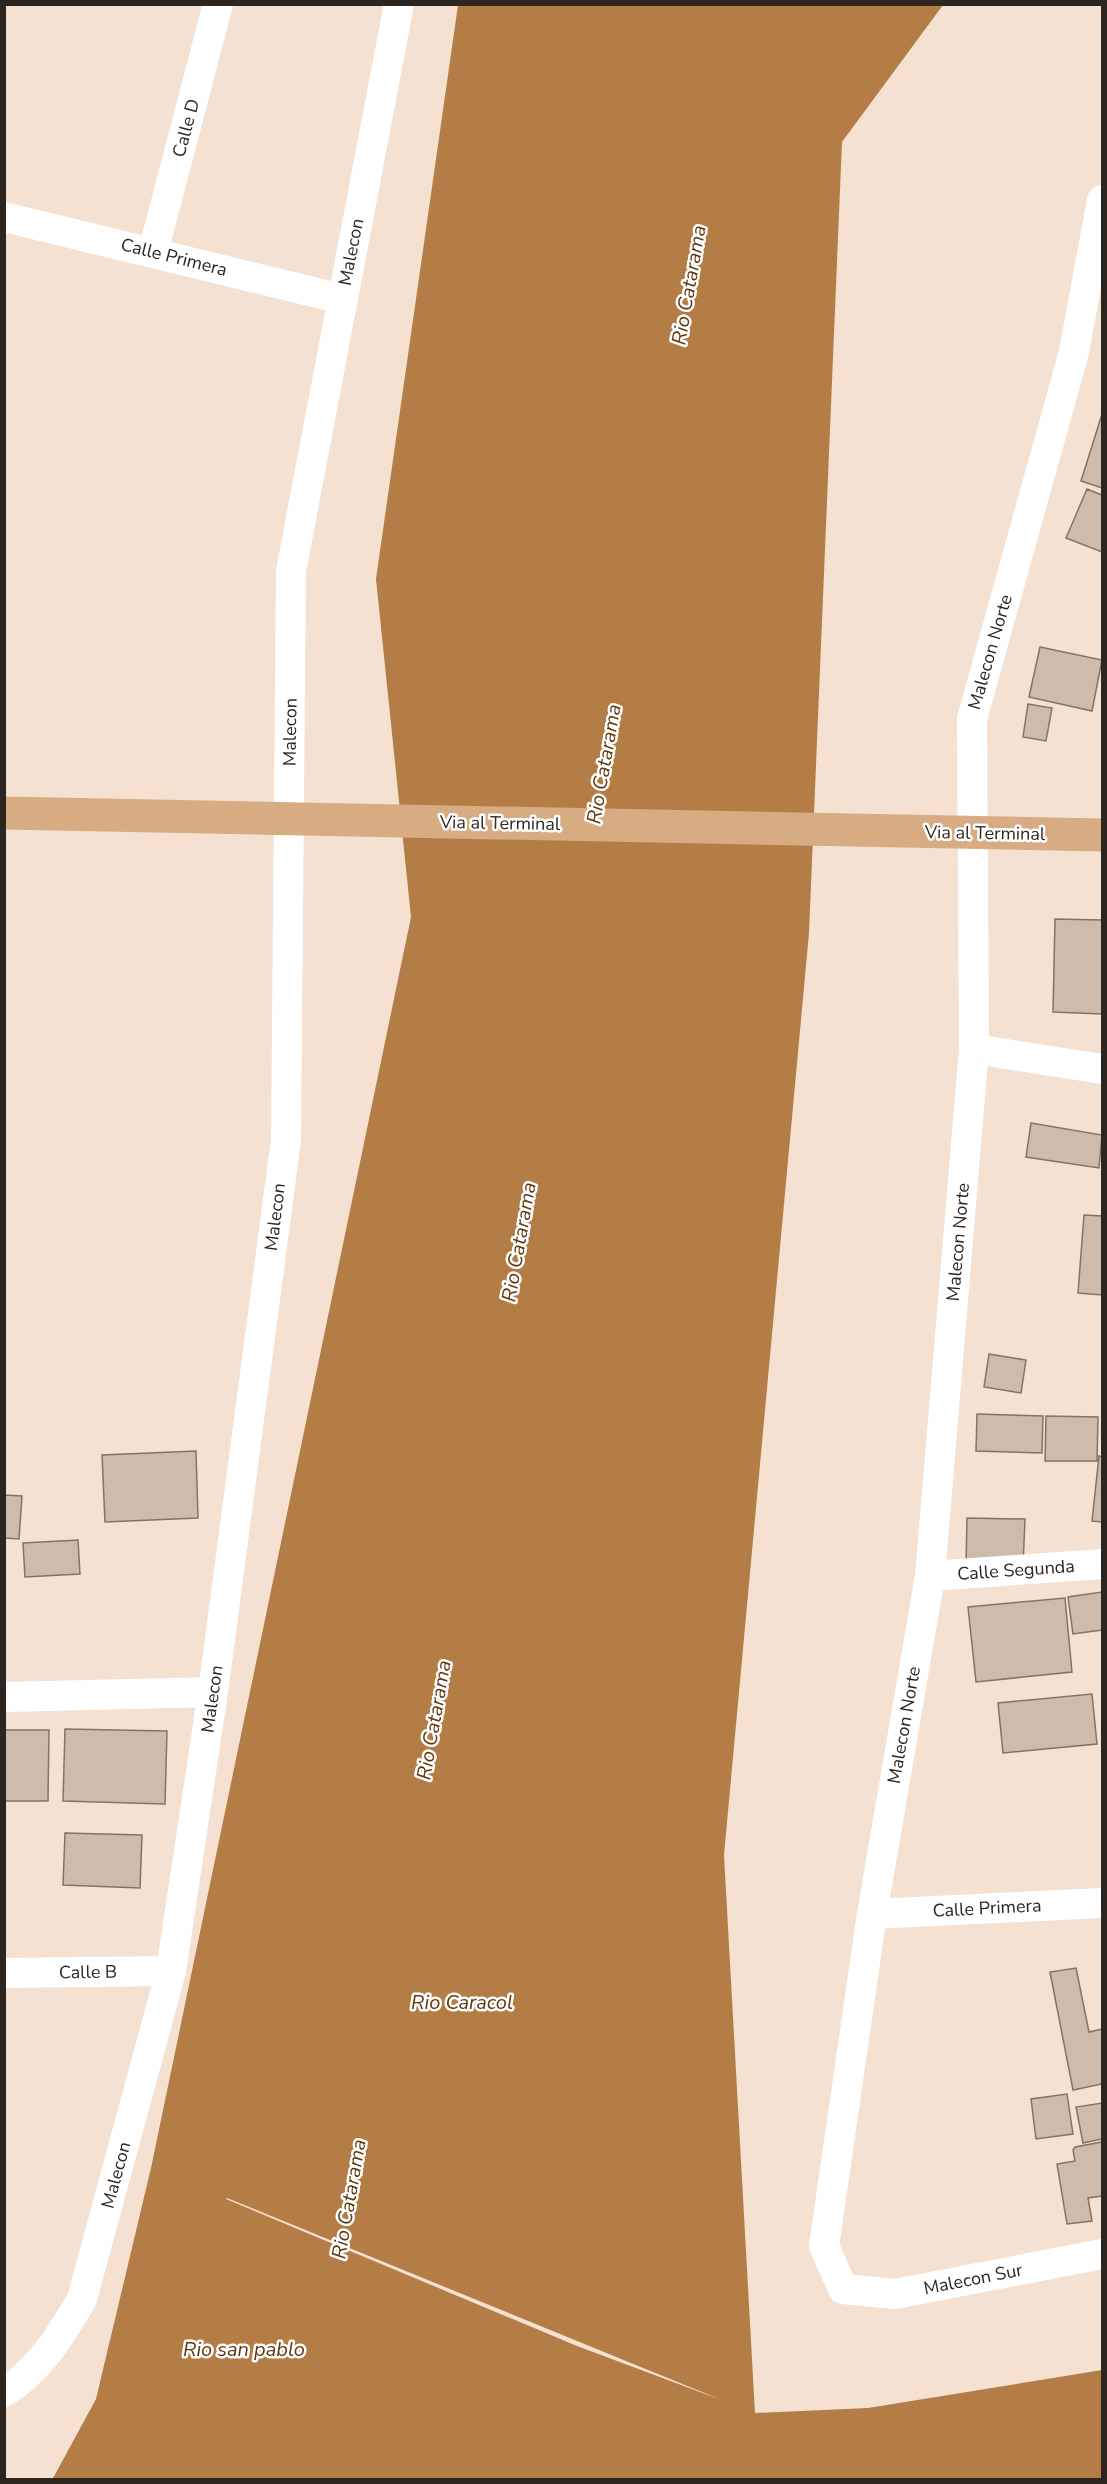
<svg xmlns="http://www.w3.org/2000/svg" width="1107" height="2484" font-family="'Nunito Sans',sans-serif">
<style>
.water{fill:#b57d46;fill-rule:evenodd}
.building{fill:#cdbbab;stroke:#847365;stroke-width:1.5}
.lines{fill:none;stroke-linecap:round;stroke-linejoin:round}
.minor{stroke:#fff;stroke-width:30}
.trunk{stroke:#d8ac82;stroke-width:33}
.labels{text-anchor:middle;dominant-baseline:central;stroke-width:5;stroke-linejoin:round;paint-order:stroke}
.street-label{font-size:18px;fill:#2d2620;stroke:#fff}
.water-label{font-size:20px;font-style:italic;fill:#5f380d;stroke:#fff}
</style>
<rect width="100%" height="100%" fill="#f4e1d1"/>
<!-- water -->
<path class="water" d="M458,5H943L842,142L809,933L724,1855L755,2413L868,2408L1102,2370V2479L52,2480L96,2399L151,2168L411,917L376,579ZM226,2199L227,2198L724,2401L577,2346Z"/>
<!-- building -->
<path class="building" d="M1102,414V488L1081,481Z
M1087,489L1102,495V552L1066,538Z
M1040,647L1102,660L1092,711L1029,697Z
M1028,704L1052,708L1046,741L1023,737Z
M1055,919L1102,920V1014L1053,1012Z
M1031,1123L1102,1135L1099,1168L1026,1157Z
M1084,1215L1102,1216V1295L1078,1293Z
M989,1354L1026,1360L1021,1393L984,1387Z
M977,1414L1043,1416L1042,1453L976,1451Z
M1046,1416L1098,1417L1097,1461H1045Z
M196,1451L198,1518L105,1522L102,1455Z
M1099,1456L1102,1457V1522L1092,1521Z
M4,1495L22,1496L19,1539L4,1538Z
M967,1518L1025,1519L1023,1567L966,1566Z
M78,1540L80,1574L25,1577L23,1543Z
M1102,1592V1630L1073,1634L1068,1597Z
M1065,1598L1072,1672L976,1682L968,1607Z
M1092,1694L1097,1744L1003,1753L998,1703Z
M65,1729L167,1731L165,1804L63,1801Z
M4,1730H49L48,1801H4Z
M65,1833L142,1835L140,1888L63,1885Z
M1076,1968L1089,2032L1102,2029V2084L1073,2090L1050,1972Z
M1067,2094L1073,2134L1036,2139L1031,2099Z
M1102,2103V2139L1083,2143L1076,2107Z
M1102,2142V2196L1088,2198L1092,2221L1067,2224L1057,2164L1075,2161L1073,2150L1075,2147Z"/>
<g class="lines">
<!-- minor -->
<path class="minor" d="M1102,200L1074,352L972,719L974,1049L930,1576L872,1914L824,2246L843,2289L895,2294L1102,2254
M4,217L342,299
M153,252L218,4
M974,1049L1102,1069
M930,1576L1102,1564
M4,1697L213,1692
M872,1914L1102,1903
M4,1973L171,1971
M4,2392C40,2370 61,2335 82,2299L171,1971L213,1692L286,1140L291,571L399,4"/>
<!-- trunk -->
<path class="trunk" d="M4,813L1102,835"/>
</g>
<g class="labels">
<!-- street labels -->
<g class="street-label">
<text transform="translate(186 128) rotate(-75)">Calle D</text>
<text transform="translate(351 252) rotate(-79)">Malecon</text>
<text transform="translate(174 257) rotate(14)">Calle Primera</text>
<text transform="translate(990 652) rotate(-74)">Malecon Norte</text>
<text transform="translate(290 732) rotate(-89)">Malecon</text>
<text transform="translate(500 823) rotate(1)">Via al Terminal</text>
<text transform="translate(985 833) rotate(1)">Via al Terminal</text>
<text transform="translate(275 1217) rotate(-83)">Malecon</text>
<text transform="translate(958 1242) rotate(-85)">Malecon Norte</text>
<text transform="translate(1016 1570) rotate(-4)">Calle Segunda</text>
<text transform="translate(212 1699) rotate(-82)">Malecon</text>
<text transform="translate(904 1725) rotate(-80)">Malecon Norte</text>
<text transform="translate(987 1908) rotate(-3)">Calle Primera</text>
<text transform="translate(88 1972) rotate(-1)">Calle B</text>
<text transform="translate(116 2175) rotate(-75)">Malecon</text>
<text transform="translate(973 2279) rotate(-11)">Malecon Sur</text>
</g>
<!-- water labels -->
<g class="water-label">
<text transform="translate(689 285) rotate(-80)">Rio Catarama</text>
<text transform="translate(604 764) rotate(-80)">Rio Catarama</text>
<text transform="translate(519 1242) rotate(-80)">Rio Catarama</text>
<text transform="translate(434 1720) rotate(-80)">Rio Catarama</text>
<text x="462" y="2002">Rio Caracol</text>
<text transform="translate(349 2199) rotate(-80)">Rio Catarama</text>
<text x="244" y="2349">Rio san pablo</text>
</g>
</g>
<!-- border -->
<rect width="1107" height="2484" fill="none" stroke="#2d2620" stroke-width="12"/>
</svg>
